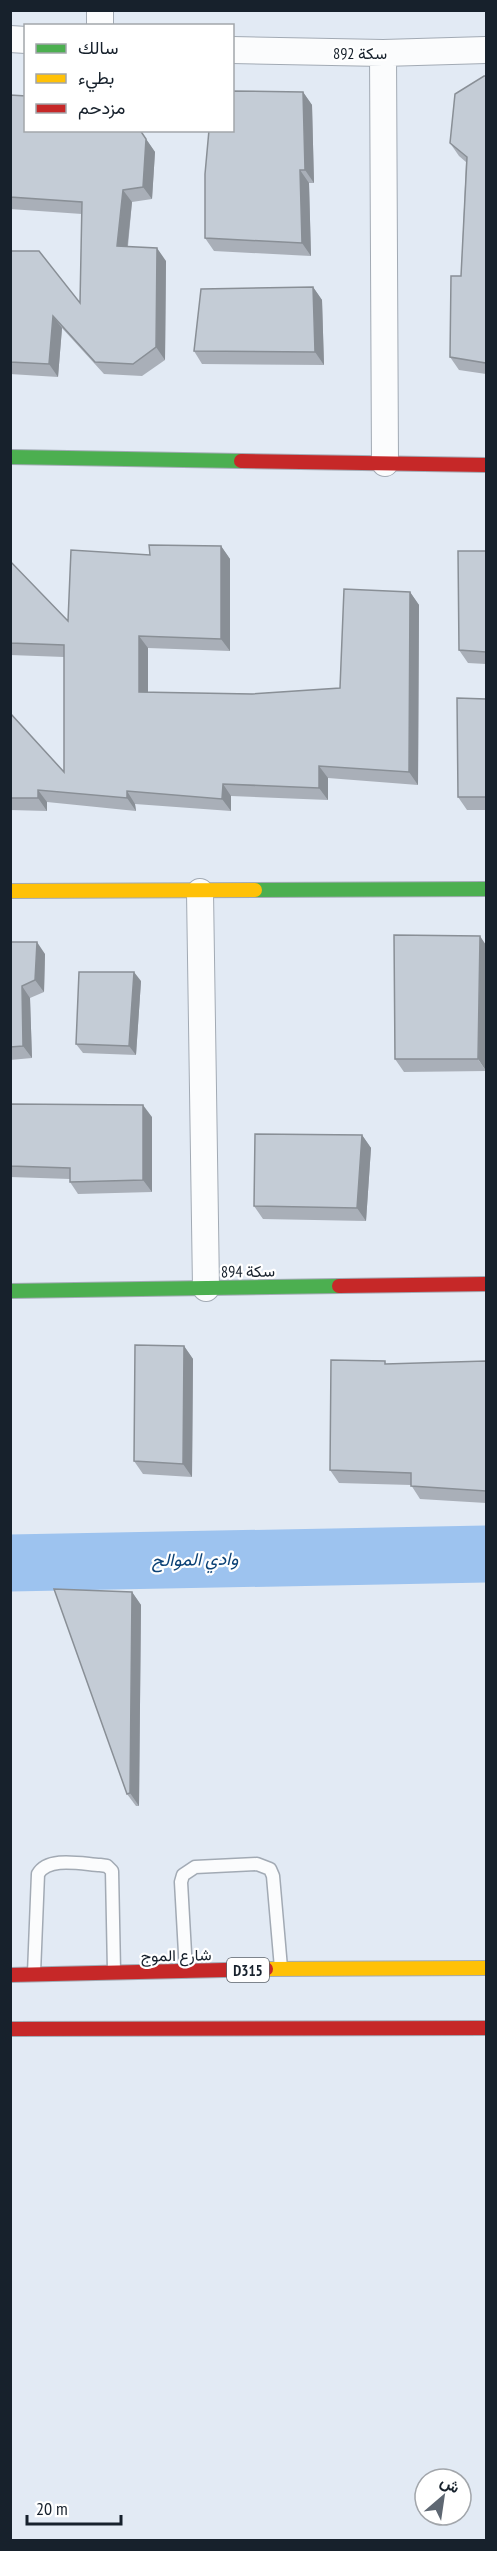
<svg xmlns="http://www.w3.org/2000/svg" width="497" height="2551" font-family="'PT Sans Narrow',Vazirmatn,sans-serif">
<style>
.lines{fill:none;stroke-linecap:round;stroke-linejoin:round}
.river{stroke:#9dc3ef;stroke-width:57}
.lane-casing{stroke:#a2aab4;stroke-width:15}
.street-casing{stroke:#a2aab4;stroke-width:28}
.fast-casing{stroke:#a2aab4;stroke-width:16}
.slow-casing{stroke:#a2aab4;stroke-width:16}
.jam-casing{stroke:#a2aab4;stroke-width:16}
.lane{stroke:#fbfcfd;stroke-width:12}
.street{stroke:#fbfcfd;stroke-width:26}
.fast{stroke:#4caf50;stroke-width:14}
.slow{stroke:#ffc107;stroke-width:14}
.jam{stroke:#c62828;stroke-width:14}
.wall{fill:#a9afb8}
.shaded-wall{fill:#898f96}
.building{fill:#c4ccd6;stroke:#898f96;stroke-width:1.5}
.labels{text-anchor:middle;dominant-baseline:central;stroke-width:4.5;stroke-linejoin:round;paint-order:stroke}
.shield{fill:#fff;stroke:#5d646b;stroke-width:1.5}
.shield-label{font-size:15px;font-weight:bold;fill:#17212c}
.street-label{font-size:16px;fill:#17212c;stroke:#fff}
.water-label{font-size:18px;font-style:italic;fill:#0c4276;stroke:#fff}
</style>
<rect width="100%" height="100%" fill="#e2eaf4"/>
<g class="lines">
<!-- river -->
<path class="river" d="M10,1563L486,1554"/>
<!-- lane casing -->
<g class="lane-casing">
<path id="lane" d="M186,1971L181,1882L183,1875L195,1867L257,1864L270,1869L273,1876L281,1968
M34,1973L38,1874C48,1856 82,1864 100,1865L107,1866L112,1871L114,1971"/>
</g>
<!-- street casing -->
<g class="street-casing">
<path id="street" d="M100,26V10
M10,39L26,40
M232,50L383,53L486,50
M383,53L385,463
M200,892L206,1288"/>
</g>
<!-- fast casing -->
<g class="fast-casing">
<path id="fast" d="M10,457L241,461
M255,890L486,889
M10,1291L339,1286"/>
</g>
<!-- slow casing -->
<g class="slow-casing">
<path id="slow" d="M10,891L255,890
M266,1969L486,1968"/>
</g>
<!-- jam casing -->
<g class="jam-casing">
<path id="jam" d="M241,461L486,465
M339,1286L486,1284
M10,1975L266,1969
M10,2029L486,2028"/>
</g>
<!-- lane -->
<use href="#lane" class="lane"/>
<!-- street -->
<use href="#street" class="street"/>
<!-- fast -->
<use href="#fast" class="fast"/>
<!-- slow -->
<use href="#slow" class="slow"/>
<!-- jam -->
<use href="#jam" class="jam"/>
</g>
<!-- wall -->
<path class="wall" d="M486,76V374L459,370L450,357L461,276L466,162L459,156L450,143Z
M303,92L312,105L314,183H309L311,256L214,251L205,238Z
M10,95L26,130H140L155,152L152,199L132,202L128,246L166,261L165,360L142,376L104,374L62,328L58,377L10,374V251L80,303L82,214L10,209Z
M313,287L322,300L324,365L202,364L194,351Z
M221,546L230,559V651L148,648V693L252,694L340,688L410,592L419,605L418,785L328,778V800L231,796V811L135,804L136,811L47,802V811L10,810V713L64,772V657L10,655V561L68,621L150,555Z
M486,551V664L468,663L459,650Z
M486,699V810H467L458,797Z
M394,935L486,1071L404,1072L395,1059Z
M10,942L45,954L44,992L30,998L32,1058L10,1060Z
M141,981L136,1055L83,1053L76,1044Z
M10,1104L152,1117V1192L78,1194L70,1182V1179L10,1177Z
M362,1135L371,1148L366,1221L263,1219L254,1206Z
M184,1346L193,1359L192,1477L143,1474L134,1461Z
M486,1361V1503L420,1499L411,1485L339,1483L330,1470L387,1364Z
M132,1592L141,1605L139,1806H136L127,1794Z"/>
<!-- shaded-wall -->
<path class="shaded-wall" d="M303,92L312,105L314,183L305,170Z
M146,139L155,152L152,199L143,187Z
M300,170L309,183L311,256L302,243Z
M123,190L132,202L126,259L117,246Z
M157,248L166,261L165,360L156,347Z
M313,287L322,300L324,365L315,352Z
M53,316L62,328L58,377L49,364Z
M221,546L230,559V651L221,639Z
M410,592L419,605L418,785L409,772Z
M139,636L148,648V705L139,692Z
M319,766L328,778V800L319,788Z
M223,784L231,796V811L222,799Z
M38,790L47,802V811L38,798Z
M127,791L135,804L136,811L127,798Z
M480,936L486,945V1071L478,1059Z
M37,942L45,954L44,992L35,980Z
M134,972L141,981L136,1055L129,1046Z
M22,986L30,998L32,1058L23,1046Z
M143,1105L152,1117V1192L143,1180Z
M362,1135L371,1148L366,1221L357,1208Z
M184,1346L193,1359L192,1477L183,1464Z
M132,1592L141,1605L139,1806L130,1793Z"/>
<!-- building -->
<path class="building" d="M484,76H486V363L450,357L451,276H461L467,157L450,143L455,94Z
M232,91L303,92L305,170H300L302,243L205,238V174L209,130H232Z
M10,95L26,96V130H140L146,139L143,187L123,190L117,246L157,248L156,347L133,364L95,362L53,316L49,364L10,362V251H39L80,303L82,202L10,197Z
M313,287L315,352L194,351L201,289Z
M149,545L221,546V639L139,636V692L252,694L340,688L344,589L410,592L409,772L319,766V788L223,784L222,799L127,791V798L38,790V798H10V713L64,772V645L10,643V561L68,621L71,550L150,555Z
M458,551H486V652L459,650Z
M457,698L486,699V797H458Z
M394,935L480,936L478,1059H395Z
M10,942H37L35,980L22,986L23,1046L10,1047Z
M79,972H134L129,1046L76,1044Z
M10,1104L143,1105V1180L70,1182V1168L10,1166Z
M255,1134L362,1135L357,1208L254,1206Z
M135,1345L184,1346L183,1464L134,1461Z
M331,1360L385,1361V1364L486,1361V1491L411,1486V1473L330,1470Z
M54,1589L132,1592L130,1793L127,1794Z"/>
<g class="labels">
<!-- shield labels -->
<rect class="shield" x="227" y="1958" width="42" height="24" rx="4.5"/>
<g class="shield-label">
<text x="248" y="1970">D315</text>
</g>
<!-- street labels -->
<g class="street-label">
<text x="360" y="53">سكة 892</text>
<text transform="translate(248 1271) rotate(-1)">سكة 894</text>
<text transform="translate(176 1955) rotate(-1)">شارع الموج</text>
</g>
<!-- water labels -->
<g class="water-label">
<text transform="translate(195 1559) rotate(-1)">وادي الموالح</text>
</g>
</g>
<!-- border -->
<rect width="497" height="2551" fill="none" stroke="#17212c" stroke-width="24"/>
<!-- legend -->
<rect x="24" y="24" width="210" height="108" fill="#ffffff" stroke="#a2a6ab" stroke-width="1.5"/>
<rect x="36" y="44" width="30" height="9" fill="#4caf50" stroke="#a2a6ab" stroke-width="1.5"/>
<text x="78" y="54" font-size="18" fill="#17212c">سالك</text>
<rect x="36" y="74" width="30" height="9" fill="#ffc107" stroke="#a2a6ab" stroke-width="1.5"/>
<text x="78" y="84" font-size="18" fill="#17212c">بطيء</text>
<rect x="36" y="104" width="30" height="9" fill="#c62828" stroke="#a2a6ab" stroke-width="1.5"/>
<text x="78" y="114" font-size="18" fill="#17212c">مزدحم</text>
<!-- north arrow -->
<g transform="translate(443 2497) rotate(29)"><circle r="28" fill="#ffffff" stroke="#a2a6ab" stroke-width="1.5"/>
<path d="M0-4.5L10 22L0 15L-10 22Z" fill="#5e6772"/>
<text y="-9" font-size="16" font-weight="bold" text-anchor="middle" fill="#17212c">ش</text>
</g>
<!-- scale -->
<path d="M27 2515v9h94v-9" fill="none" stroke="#17212c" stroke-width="3"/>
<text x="36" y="2515" font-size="18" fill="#17212c" stroke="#ffffff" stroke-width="4.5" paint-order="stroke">20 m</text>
</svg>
